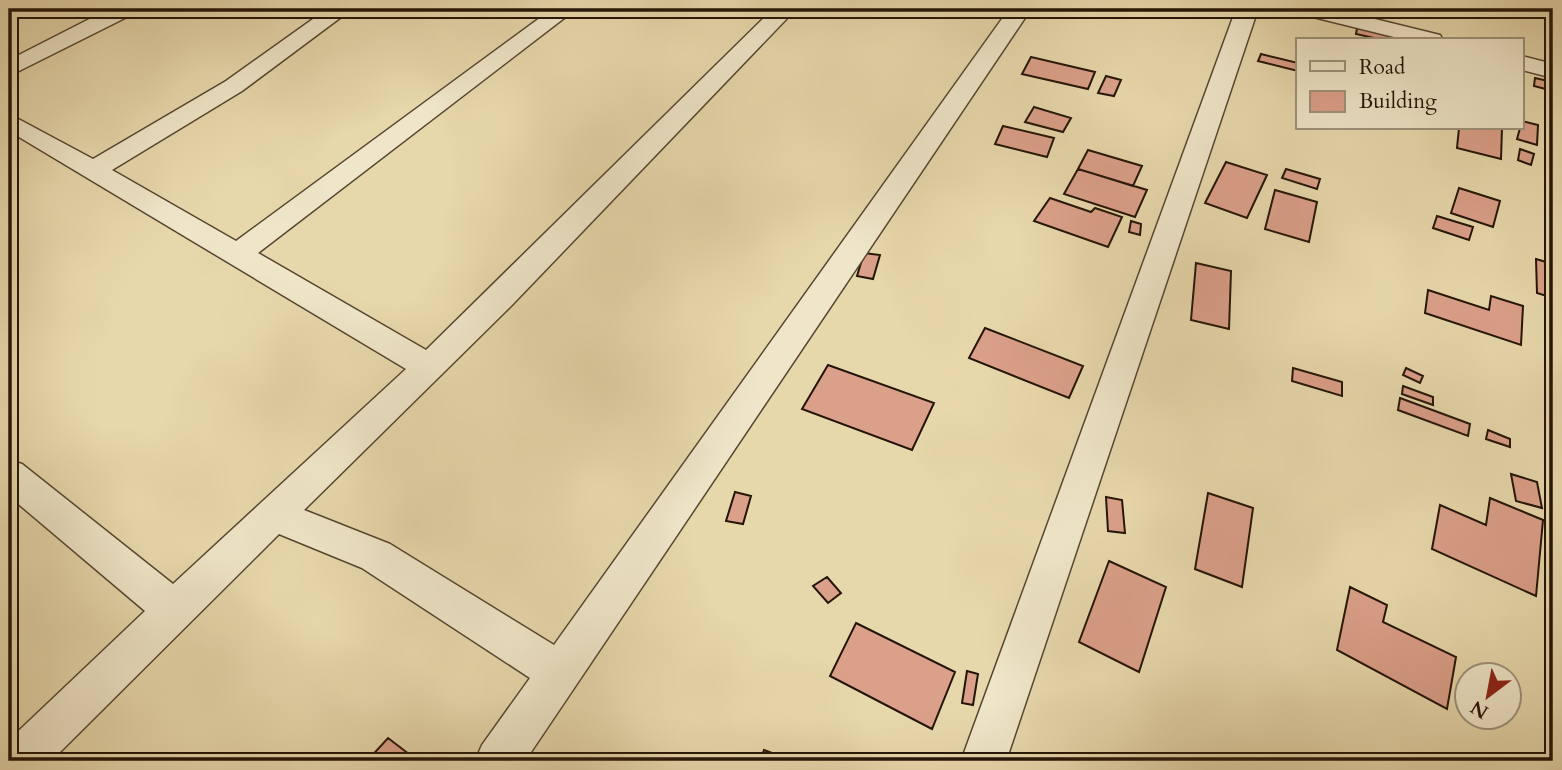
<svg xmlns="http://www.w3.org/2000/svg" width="1562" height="770" font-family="Cardo,serif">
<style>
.building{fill:#dba08a;stroke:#251508;stroke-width:2}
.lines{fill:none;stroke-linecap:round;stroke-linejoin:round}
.street-casing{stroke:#564631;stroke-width:3}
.street{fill:#efe6c9;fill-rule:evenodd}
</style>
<rect width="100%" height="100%" fill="#e7d8ac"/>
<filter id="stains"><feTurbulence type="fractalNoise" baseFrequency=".00286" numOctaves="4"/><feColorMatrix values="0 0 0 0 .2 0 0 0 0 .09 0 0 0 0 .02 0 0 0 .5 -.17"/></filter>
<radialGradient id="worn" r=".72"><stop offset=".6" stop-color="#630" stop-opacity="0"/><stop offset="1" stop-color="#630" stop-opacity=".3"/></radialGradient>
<!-- building -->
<path class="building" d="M1357,28L1412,40H1383L1356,34Z
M1261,54L1298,63V71L1258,61Z
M1031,57L1095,72L1088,89L1022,74Z
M1106,76L1121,80L1114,96L1098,93Z
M1535,78L1553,82V91L1534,86Z
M1034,107L1071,118L1063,132L1025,122Z
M1522,121L1538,125L1537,145L1517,139Z
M1003,126L1054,138L1047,157L995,144Z
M1459,128H1502L1501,159L1457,148Z
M1520,149L1534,154L1531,165L1518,160Z
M1088,150L1142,166L1133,186L1078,169Z
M1226,162L1267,175L1247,218L1205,203Z
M1078,169L1147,190L1135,217L1064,194Z
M1286,169L1320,179L1317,189L1282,178Z
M1459,188L1500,201L1493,227L1451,213Z
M1275,190L1317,202L1309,242L1265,229Z
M1050,198L1091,212L1095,208L1122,217L1108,247L1034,221Z
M1437,216L1473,227L1469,240L1433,228Z
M1131,221L1141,224L1140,235L1129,232Z
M864,253L880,255L873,279L857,276Z
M1536,259L1553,264V298L1537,293Z
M1196,263L1231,271L1229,329L1191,320Z
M1428,290L1489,310L1491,296L1523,306L1521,345L1425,313Z
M985,328L1083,366L1069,398L969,358Z
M828,365L934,403L912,450L802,409Z
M1293,368L1342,382V396L1292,381Z
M1406,368L1423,376L1420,383L1403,375Z
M1403,386L1433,397V405L1402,394Z
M1400,398L1470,424L1468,436L1398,410Z
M1488,430L1510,439V447L1486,439Z
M1511,474L1537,482L1542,508L1516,501Z
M735,492L751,496L743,524L726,521Z
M1208,493L1253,508L1242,587L1195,569Z
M1106,497L1122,500L1125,533L1108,531Z
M1490,498L1543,520L1536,596L1432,549L1440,505L1486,525Z
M1109,561L1166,587L1139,672L1079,642Z
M827,577L841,593L828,603L813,586Z
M1350,587L1387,605L1383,622L1456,657L1447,709L1337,650Z
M856,623L955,672L932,729L830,676Z
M967,671L978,674L973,705L962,703Z
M388,738L418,761H367Z
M764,750L788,759L787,761H760Z"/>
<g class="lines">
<!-- street casing -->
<g class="street-casing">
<path id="street" d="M109,9H136L133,14L9,76V60Z
M327,9H352L242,91L112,170L236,241L552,9H576L258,253L426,350L773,9H796L512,305L304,510L390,544L554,645L1009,9H1031L525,761H475L482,745L530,678L362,568L279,534L51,761H9V740L145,611L9,496V460L22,464L173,584L406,369L9,131V114L93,159L226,81Z
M1236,9H1258L1006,761H961Z
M1298,9H1334L1440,35L1443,40H1406L1301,14Z
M1522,56L1553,64V78L1522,70Z"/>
</g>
<!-- street -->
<use href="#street" class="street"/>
</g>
<!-- margin -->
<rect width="1562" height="770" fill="none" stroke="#e7d8ac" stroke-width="35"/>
<rect x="10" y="10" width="1541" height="749" fill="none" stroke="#251508" stroke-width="3.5"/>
<rect x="18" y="18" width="1527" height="735" fill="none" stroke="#251508" stroke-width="2"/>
<!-- legend -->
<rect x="1296" y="38" width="228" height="91" fill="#efe6c9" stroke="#9e927c" stroke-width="2"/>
<rect x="1310" y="61" width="35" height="10" fill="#efe6c9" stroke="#9e927c" stroke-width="2"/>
<text x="1359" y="74" font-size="21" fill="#251508">Road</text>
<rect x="1310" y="91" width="35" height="21" fill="#dba08a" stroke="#9e927c" stroke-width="2"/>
<text x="1359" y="108" font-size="21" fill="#251508">Building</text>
<!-- north arrow -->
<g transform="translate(1488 696) rotate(212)"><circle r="33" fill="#efe6c9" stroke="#9e927c" stroke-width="2"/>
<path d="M0-5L12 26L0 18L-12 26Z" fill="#8f2418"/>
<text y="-10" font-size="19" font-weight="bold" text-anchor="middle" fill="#251508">N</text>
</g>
<rect width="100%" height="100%" filter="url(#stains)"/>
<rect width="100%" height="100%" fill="url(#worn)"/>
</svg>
